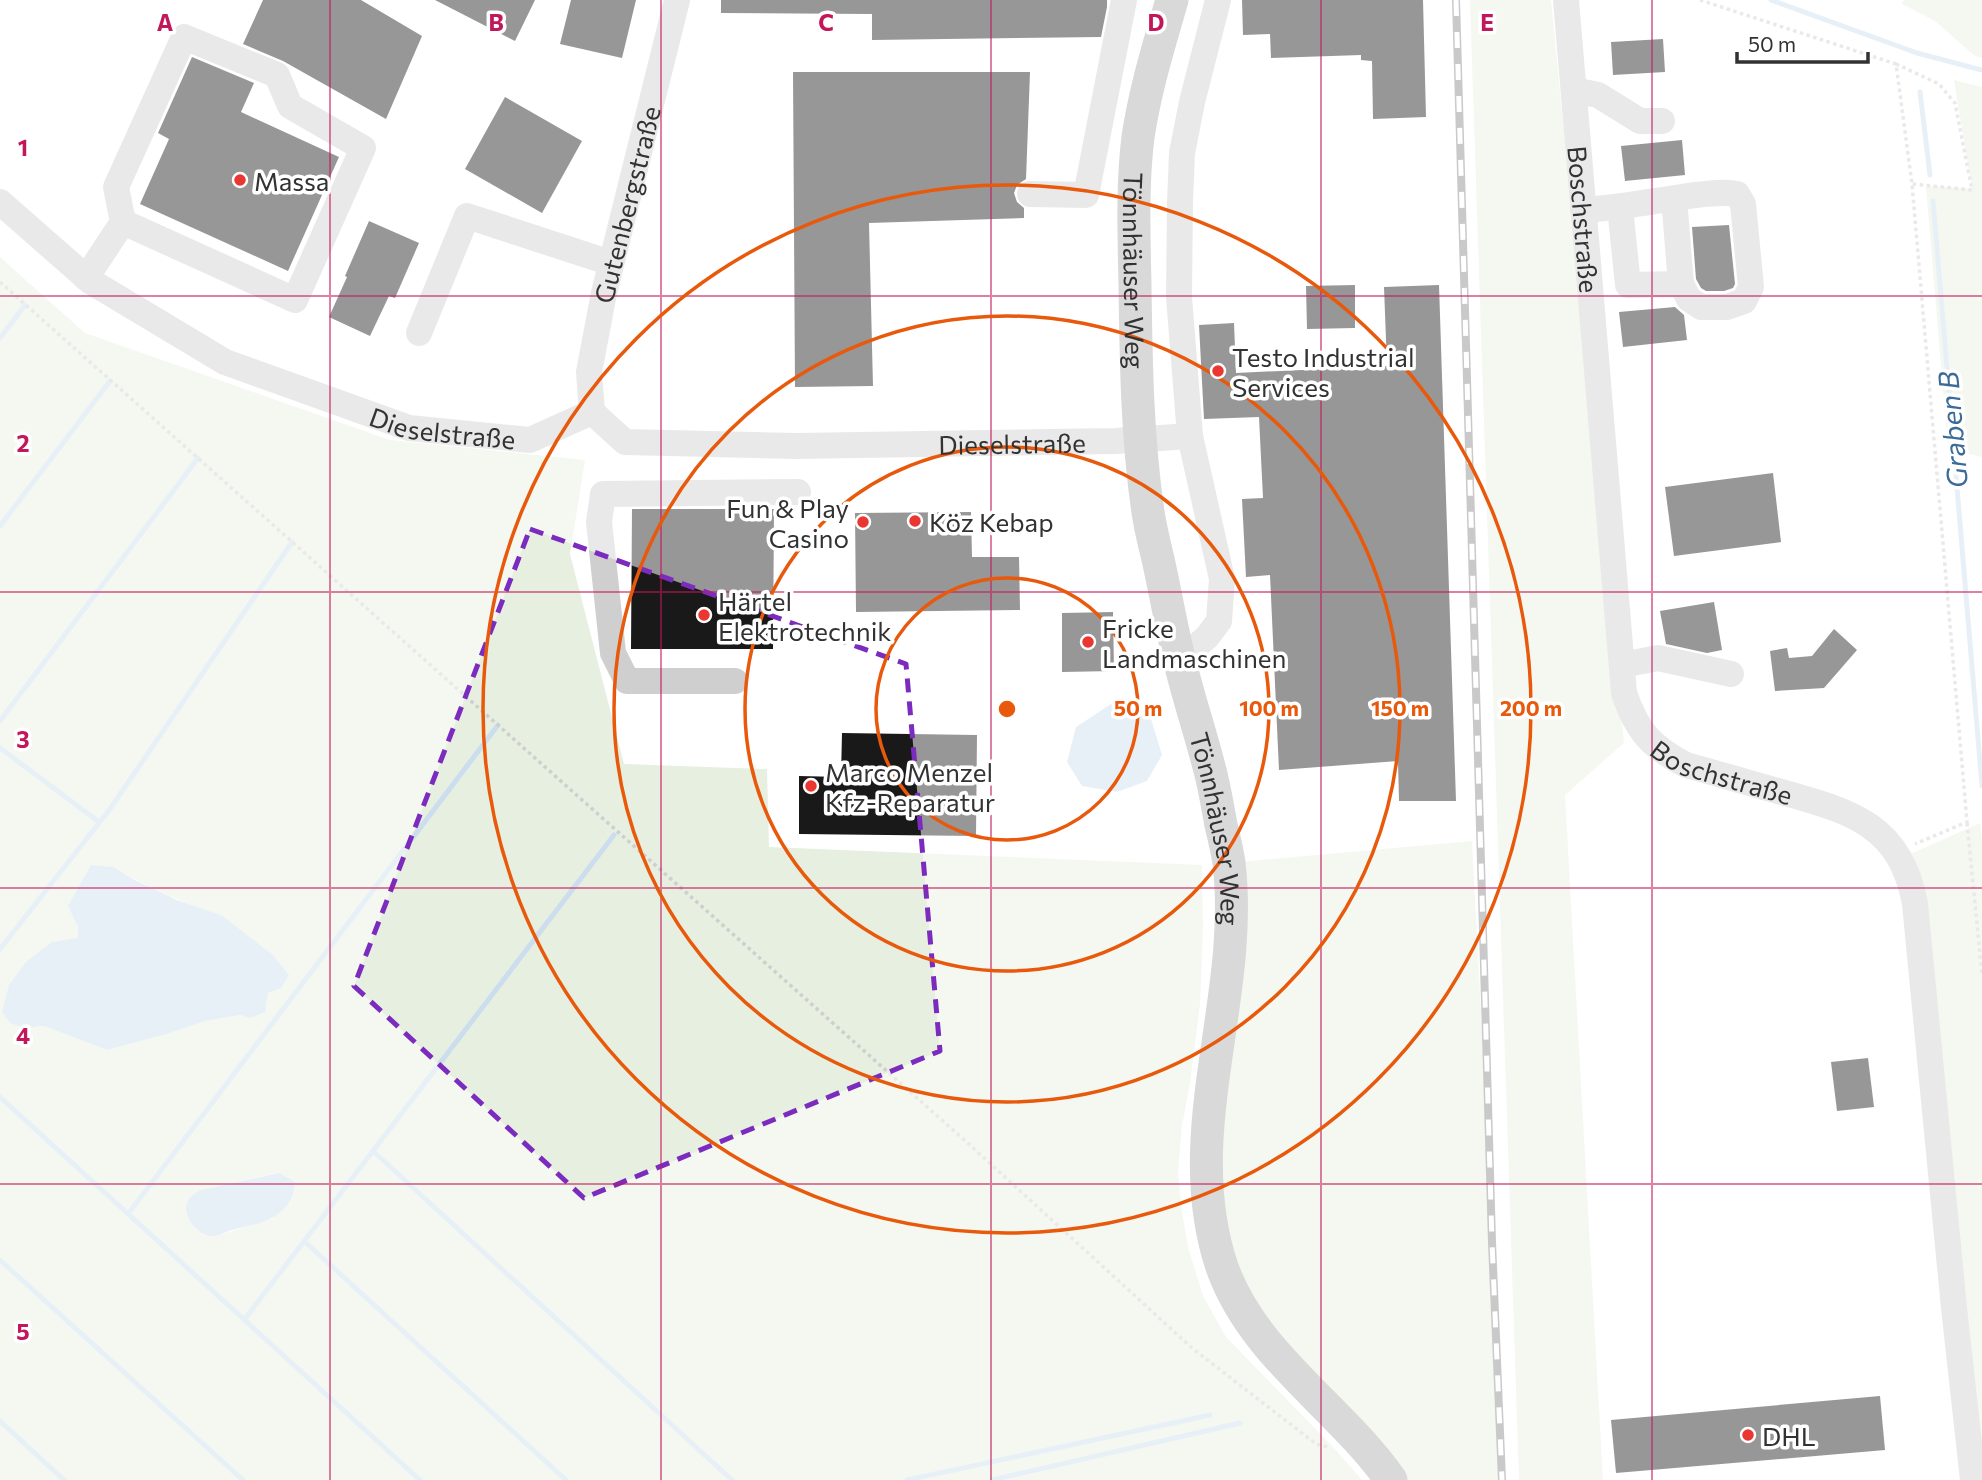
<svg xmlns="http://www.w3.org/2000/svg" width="1982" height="1480" font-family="Commissioner,sans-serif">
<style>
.green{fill:#e6efe0;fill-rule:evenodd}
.water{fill:#ccdeee}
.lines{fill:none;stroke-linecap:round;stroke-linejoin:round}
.stream{stroke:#ccdeee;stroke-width:5}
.building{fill:#191919}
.path{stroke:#cfcfcf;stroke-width:3.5;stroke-dasharray:3.5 3.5;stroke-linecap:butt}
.minor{stroke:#cfcfcf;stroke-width:26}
.major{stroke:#aaa;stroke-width:33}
.rail-casing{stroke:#878787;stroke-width:8}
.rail{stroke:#fff;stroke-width:5;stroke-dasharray:16;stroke-linecap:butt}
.marked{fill:none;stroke:#7b2cbf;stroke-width:5;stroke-dasharray:14 9;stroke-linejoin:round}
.grid{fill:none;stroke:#c2185b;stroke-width:2;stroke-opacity:0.55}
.ring{fill:none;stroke:#e8590c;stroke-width:3.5}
.poi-dot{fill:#eb3732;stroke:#fff;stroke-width:2.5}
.labels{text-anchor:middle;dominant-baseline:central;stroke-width:7;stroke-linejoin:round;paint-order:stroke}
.poi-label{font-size:26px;fill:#323232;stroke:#fff;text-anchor:start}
.street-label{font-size:26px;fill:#323232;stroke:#fff}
.water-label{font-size:28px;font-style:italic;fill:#3c6b98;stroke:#fff}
.grid-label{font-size:23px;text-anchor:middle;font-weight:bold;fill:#c2185b;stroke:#fff;stroke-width:7;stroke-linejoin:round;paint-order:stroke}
.centre{fill:#e8590c;stroke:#fff;stroke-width:3.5}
.ring-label{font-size:21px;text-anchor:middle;font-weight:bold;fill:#e8590c;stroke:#fff;stroke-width:7;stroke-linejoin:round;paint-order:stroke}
</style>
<rect width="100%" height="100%" fill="#fff"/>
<!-- green -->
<path class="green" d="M1470,0H1551L1624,743L1565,795L1603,1480H1519Z
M1904,0H1982V58L1975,56L1935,21L1902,4Z
M1954,80L1982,87V457L1948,449L1926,187L1935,186L1972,189Z
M0,257L85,333L390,440L585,460L570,554L624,764L767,769L769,847L1202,865L1203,927L1200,1004L1190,1083L1182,1126L1178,1171L1182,1212L1188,1247L1203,1296L1226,1337L1335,1449L1362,1480H0ZM114,867C148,888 183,903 221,915L268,992L266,1005L250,1018L240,1015L206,1021L167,1034L107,1050L44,1026L24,1028L52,942L78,939L79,927ZM278,1173L273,1218L220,1235L200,1190Z
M1980,823L1982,842V1459L1906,856Z
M1472,841L1505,1480H1401L1275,1344L1219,1225L1238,862Z"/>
<!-- water -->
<path class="water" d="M1111,704L1151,719L1162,755L1147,781L1117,792L1082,786L1067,762L1076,727Z
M91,865L114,867L135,880L177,900L221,915L273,955L289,975L281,988L268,993L265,1012L250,1018L240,1015L206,1021L167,1034L107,1050L44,1026L24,1028L10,1023L2,1012L9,985L26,962L52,942L78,938V927L68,906Z
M279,1173L295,1182C292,1218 262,1223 232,1230C225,1232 220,1236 212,1236C197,1235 181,1215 188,1201C190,1196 196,1193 200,1190Z"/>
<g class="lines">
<!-- stream -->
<path class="stream" d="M1771,0L1917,53L1982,70
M1920,92L1930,175
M1933,201L1982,786
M0,338L25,305
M0,526L110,381
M0,721L198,458
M0,748L99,822
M0,949L110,809L292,542
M0,1097L420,1480
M373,1151L732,1480
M128,1214L498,725
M304,1241L566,1480
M0,1260L243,1480
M244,1320L614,835
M0,1421L64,1480
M907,1480L1210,1415
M992,1480L1240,1423"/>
</g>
<!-- building -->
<path class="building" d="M263,0H361L422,36L386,119L283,61L243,44Z
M435,0H535L515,41Z
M571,0H636L622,58L560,44Z
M721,0H1107V7L1101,37L872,40V14L721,13Z
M1242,0H1423L1426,117L1373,119L1372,61L1361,60V55L1271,58L1270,34L1243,35Z
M1663,39L1665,72L1613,75L1611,42Z
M192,57L254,83L241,112L339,157L288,271L140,204L169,139L158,133Z
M793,72H1030L1026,179L1017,185L1014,193L1017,202L1024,208V218L869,223L873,386L795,387Z
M505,97L582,141L542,213L465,169Z
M1682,140L1685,175L1625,181L1621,146Z
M369,221L419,243L395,298L389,296L370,336L329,317L347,277L345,276Z
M1729,225L1735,284L1733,288L1724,291H1706L1701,288L1696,279L1692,227Z
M1355,285V328L1307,329L1306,286Z
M1439,285L1456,801H1399L1398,761L1279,770L1270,575L1246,577L1242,499L1263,498L1259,417L1204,419L1199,325L1234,323L1236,373L1387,366L1384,287Z
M1675,307L1684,315L1687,340L1623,347L1619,312Z
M1773,473L1781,542L1674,556L1665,487Z
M632,509H774L773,649H631Z
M971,512L972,557H1019L1020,610L856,612L855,513Z
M1714,602L1722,650L1707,653L1666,644L1660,611Z
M1113,612L1114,671L1062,672V613Z
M1834,629L1857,650L1824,688L1775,691L1770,651L1787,648L1789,658L1812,656Z
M842,733L977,735L976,836L799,834V776L841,777Z
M1868,1058L1874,1107L1837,1111L1831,1062Z
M1880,1396L1885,1450L1616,1473L1611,1420Z"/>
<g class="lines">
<!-- path -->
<path class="path" d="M1700,0L1896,64L1912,184L1967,822L1915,844
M1896,64L1939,84L1955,103L1972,190L1912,184
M0,282L971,1146L1192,1348L1316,1444L1329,1447
M1967,823L1982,974"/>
<!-- minor -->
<g class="minor">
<path id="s1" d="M1566,0L1624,693C1637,731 1651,747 1686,765C1719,774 1752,784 1785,793C1853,812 1901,826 1915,904L1954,1308L1973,1480"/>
<path d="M1574,90L1598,95L1640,121H1662"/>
<path d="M1030,194L1086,195L1124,0"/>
<path id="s2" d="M0,202L90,281L225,362L409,428L530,440L592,412L625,442L796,446L1115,441L1190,436L1179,297L1180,202L1182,153L1192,102L1218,0"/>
<path d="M1620,207L1628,285L1681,284"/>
<path d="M1583,210C1619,208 1653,201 1688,196C1705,194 1721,191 1737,194L1743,204L1751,287L1744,301L1727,307H1701L1689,299L1681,284L1674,198"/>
<path d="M86,278L123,222L116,187L184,37L277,75L290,106L363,148L295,300L123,222"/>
<path d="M419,333L467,216L611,263"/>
<path id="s3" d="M592,412L589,372L604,293L677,0"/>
<path d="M1179,661L1207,637L1219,621L1222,579L1190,436"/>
<path d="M1622,665L1658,658L1731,674"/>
<path d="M735,681H627L613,653L599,522L603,494L798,492"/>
</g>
<!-- major -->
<path class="major" id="s4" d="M1172,0C1159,45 1145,90 1138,137C1132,185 1134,236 1135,285C1136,361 1137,437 1148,512C1151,533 1157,553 1161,573C1167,601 1172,630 1179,658C1187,693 1199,728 1208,763C1214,783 1217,804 1221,825C1224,837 1227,850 1229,863C1245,999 1177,1134 1222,1267C1253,1355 1339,1406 1391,1480"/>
<!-- rail casing -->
<g class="rail-casing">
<path id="rail" d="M1456,0L1492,1242L1502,1480"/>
</g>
<!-- rail -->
<use href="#rail" class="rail"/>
</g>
<!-- marked area -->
<path d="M0 0H1982V1480H0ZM530,529L906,664L940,1051L584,1198L354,986Z" fill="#fff" fill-opacity=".55" fill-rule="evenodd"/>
<path class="marked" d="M530,529L906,664L940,1051L584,1198L354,986Z"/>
<!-- grid -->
<path class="grid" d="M330,0V1480M661,0V1480M991,0V1480M1321,0V1480M1652,0V1480M0,296H1982M0,592H1982M0,888H1982M0,1184H1982"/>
<!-- distance rings -->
<g class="ring">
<circle cx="1007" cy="709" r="131"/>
<circle cx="1007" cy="709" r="262"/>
<circle cx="1007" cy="709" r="393"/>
<circle cx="1007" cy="709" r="524"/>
</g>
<!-- markers -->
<g class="poi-dot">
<circle cx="240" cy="180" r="7"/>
<circle cx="1218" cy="371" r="7"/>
<circle cx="915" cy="521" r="7"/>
<circle cx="863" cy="522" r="7"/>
<circle cx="704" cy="615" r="7"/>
<circle cx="1088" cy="642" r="7"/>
<circle cx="811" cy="786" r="7"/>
<circle cx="1748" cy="1435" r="7"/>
</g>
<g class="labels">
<!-- poi labels -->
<g class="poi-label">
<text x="254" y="180">Massa</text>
<text x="1232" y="356">Testo Industrial<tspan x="1232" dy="30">Services</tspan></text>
<text x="849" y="507" text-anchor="end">Fun &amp; Play<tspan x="849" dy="30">Casino</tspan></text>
<text x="929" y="521">Köz Kebap</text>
<text x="718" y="600">Härtel<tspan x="718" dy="30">Elektrotechnik</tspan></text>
<text x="1102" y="627">Fricke<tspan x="1102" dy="30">Landmaschinen</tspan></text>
<text x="825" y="771">Marco Menzel<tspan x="825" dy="30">Kfz-Reparatur</tspan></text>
<text x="1762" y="1435">DHL</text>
</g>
<!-- street labels -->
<g class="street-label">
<text stroke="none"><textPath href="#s3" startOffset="212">Gutenbergstraße</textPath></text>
<text stroke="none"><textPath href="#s1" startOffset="220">Boschstraße</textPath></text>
<text stroke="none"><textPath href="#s4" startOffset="275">Tönnhäuser Weg</textPath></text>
<text stroke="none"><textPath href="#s2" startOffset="506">Dieselstraße</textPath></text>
<text stroke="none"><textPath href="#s2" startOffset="1094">Dieselstraße</textPath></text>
<text stroke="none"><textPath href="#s1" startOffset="830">Boschstraße</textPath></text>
<text stroke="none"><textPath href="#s4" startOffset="842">Tönnhäuser Weg</textPath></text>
</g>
<!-- water labels -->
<g class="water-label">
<text transform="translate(1952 430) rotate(-95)">Graben B</text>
</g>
</g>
<g class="grid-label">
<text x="165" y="31">A</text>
<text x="496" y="31">B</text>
<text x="826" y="31">C</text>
<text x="1156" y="31">D</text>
<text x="1487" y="31">E</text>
<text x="23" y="156">1</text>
<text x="23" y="452">2</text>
<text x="23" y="748">3</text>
<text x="23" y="1044">4</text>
<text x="23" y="1340">5</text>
</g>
<circle cx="1007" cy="709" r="10" class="centre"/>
<g class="ring-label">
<text x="1138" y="716">50 m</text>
<text x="1269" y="716">100 m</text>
<text x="1400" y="716">150 m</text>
<text x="1531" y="716">200 m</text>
</g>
<!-- scale -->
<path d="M1737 52v10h131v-10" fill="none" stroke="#323232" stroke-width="3.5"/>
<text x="1748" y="52" font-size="21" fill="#323232" stroke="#ffffff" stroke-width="5" paint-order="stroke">50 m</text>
</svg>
